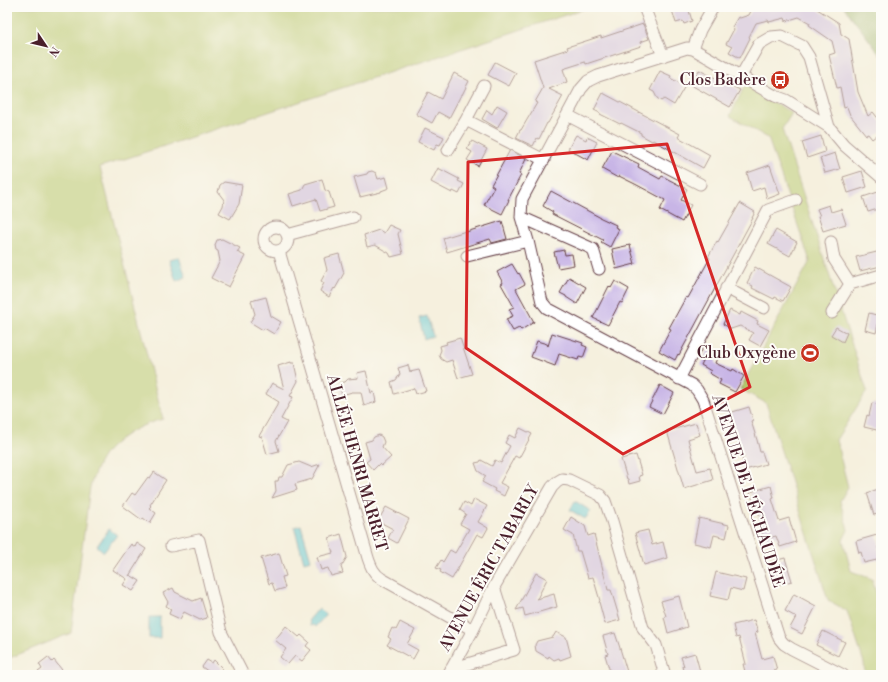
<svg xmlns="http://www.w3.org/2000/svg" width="888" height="682" font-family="'Libre Bodoni',serif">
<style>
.green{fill:#b2c76b;stroke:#7e734b}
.forest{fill:#8dac5f;stroke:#6c6645}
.water{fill:#5ec8d8;stroke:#547482}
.building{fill:#c8b5e6}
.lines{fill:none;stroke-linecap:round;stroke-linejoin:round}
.minor-casing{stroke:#643e46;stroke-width:13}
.minor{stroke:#fff;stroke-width:11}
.marked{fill:none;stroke:#d62828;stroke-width:3;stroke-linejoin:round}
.labels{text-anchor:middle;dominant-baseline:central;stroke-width:4;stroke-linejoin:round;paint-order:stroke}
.poi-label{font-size:16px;fill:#4a1f2b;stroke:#fdfcf7;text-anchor:end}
.street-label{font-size:16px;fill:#4a1f2b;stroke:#fdfcf7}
</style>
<rect width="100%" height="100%" fill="#fdfcf7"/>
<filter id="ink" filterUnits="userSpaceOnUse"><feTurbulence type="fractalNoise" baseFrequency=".025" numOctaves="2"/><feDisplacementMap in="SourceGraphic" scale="8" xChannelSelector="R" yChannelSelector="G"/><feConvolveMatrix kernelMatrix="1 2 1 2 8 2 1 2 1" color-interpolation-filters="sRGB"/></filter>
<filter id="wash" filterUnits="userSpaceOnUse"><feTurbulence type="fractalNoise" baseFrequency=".012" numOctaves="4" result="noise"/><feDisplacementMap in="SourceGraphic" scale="16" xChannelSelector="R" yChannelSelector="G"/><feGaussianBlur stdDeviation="0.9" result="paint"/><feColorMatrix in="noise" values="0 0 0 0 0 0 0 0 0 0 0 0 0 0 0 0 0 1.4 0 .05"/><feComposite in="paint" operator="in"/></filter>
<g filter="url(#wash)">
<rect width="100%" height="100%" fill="#f5f0de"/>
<!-- green -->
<path class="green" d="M7,7H590L100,167L163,419C142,424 122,435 108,450C99,459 94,475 90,487L71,633L7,659Z
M745,85L792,113L782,129L867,391L836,440L848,487L840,501L848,530L843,540L851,571L872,579L881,609V675H865L864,663L847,611L828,600L766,403L740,389L810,261L768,138L730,116Z"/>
<!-- forest -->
<path class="forest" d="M844,7H881V56Z"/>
<!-- water -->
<path class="water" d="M179,257L186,277L176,281L169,260Z
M427,316L433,336L424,339L419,318Z
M575,501L591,511L585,519L570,510Z
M301,525L311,560L304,562L294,527Z
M109,529L117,535L104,552L97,546Z
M319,608L326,615L315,627L313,625L310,626L309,624L310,623L308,621Z
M149,617H160V638H149Z"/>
<g id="blocks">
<!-- building -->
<path class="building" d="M671,7H688L692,21L684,24L683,21L676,23Z
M753,7H814L839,23L841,34L849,39L858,92L868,116L873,112L881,122V132L872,139L868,134L866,135L850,115L847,107L844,108L840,87L837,88L829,55L835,53L832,41L809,25L810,23L799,17L786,21L785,18L769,22L768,20L756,23L749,37L750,38L740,58L729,52L732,47L726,44L734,29L732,27L738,17L740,18L749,15Z
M643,24L649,39L640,42L641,46L586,64L585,62L563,69L567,82L549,89L563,96L548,123H547L539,139L537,138L533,146L516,138L520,130H521L537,103L535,102L543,88L534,60L568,49L567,47L589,40L601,36V38Z
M495,62L516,73L509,86L488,75Z
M699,70L740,90L730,107L691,85Z
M660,71L671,76L670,78L685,86L674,105L664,99L661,101L657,98L654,92L650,90Z
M454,73L469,81L462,95H461L449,118L438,112L432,123L416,114L428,92L441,99Z
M603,93L680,134L678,137L710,155L703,168L653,140L652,141L641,135V133L621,123L620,124L600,114V113L594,110Z
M497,105L507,111L497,128L482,119L487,110L492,114Z
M425,128L444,137L440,145L437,144L434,150L418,142Z
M576,135L586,140L587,137L597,142L588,160L568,149Z
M821,136L825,152L807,158L802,142Z
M472,141L487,149L478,166L467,160L472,152L467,149Z
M510,150L526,159L519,174L521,175L508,200H509L502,214L484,205L494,187L491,185Z
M612,151L639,164L638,167L660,179L662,176L687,189L681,200L691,205L682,222L660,210L665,200L637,185L619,176L618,178L602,169Z
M835,153L840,169L825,173L820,158Z
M770,165L780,194L767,199L764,187L752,191L747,173Z
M438,168L459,179L458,181L464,184L459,194L453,191L452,193L431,182Z
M372,171L376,173L378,179L386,177L389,188L381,191V192L360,197L354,177L367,174L368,172Z
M862,171L867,187L848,193L843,177Z
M322,179L325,190L329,192L334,207L320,211L316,199L293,206L289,194L302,190L305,184Z
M224,182L242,185L239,204L230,219L219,213L223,206L224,200L218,192L220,185Z
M551,191L601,218L616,225L615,227L619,229L610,247L601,242L603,240L552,214L553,212L543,206Z
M881,191V208L868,212L863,197Z
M740,203L755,212L752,218H753L679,355L678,354L675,360L659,351L671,329L669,328L686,297L688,298L710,258L708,257L717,241L718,242Z
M829,205L831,212L841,209L846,224L823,231L818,216H820L817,209Z
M502,221L507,239L492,243L490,239L447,252L443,238L466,231V232Z
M389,225L400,230L398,234L403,254L391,257L389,253L375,245L367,247L364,235L379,230L384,233Z
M776,230L797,242L790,256L768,244Z
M222,239L240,248L237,252L245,256L229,287L211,278L220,261L218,251L216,250L215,245L217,240Z
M630,245L635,264L616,269L612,249Z
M564,250L565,255L572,254L574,265L558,268L554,252Z
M881,251V266L860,271L856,257Z
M339,254L344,273L335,289L334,288L329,297L320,291L324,283L321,281L327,270L324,258Z
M512,264L518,274L519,273L525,284L516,289L534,322L521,330L519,328L513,331L506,319L513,316L509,309L514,307L501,284L503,283L497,272Z
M755,267L791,287L783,301L775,297L774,299L752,288L753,286L747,283Z
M569,277L586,287L577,304L566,297V296L560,293Z
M615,281L629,289L622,303L620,302L608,325L593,318L609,286L611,288Z
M266,297L271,316L281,322L274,334L264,328L263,330L250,322L255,314L251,301Z
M730,310L740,315L741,312L758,321L757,324L769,330L760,346L749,340L753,333L740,326L731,329L723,324Z
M869,313L880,316L876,333L865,330Z
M836,327L847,333L843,342L831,335Z
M552,333L583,343L582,345L587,347L583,358L579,357L578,360L559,354L555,366L531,357L537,341L547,344L548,346Z
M460,338L472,374L458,378L452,360L446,362L441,359L439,355L441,350L440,346L447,344L446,342Z
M708,351L718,356L715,363L732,371L733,369L744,376L735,392L719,384L721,380L709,373L711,371L701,365Z
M291,362V363H294L298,381L290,396L293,397L281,419L287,422L276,441L279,451L267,454L262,437L259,436L279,402L266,394L272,383L284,389L278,366Z
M408,365L410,372L419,370L426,391L416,394L414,388L394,394L391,382L396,380L400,374L398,368Z
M366,371L371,393L374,392L376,402L364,406L361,392H352L342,395L339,383L345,382L348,379L358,378L357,373Z
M660,385L674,393L663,414L649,407Z
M872,403L881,405V431L864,427L867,415L869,416Z
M749,407L753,420L751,421L757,440L760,452H762L766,464L745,470L742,458L744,457L734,426H732L729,413Z
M696,423L700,435L688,439L692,454L697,471L710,468L713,480L684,489L667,431Z
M520,428L532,434L519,458L515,456L500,483L508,487L504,496L494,491L495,489L482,482L486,476L478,471L475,463L480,462L481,460L492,466L495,460L501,463L510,446L505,443L509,435L515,438Z
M379,435L382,437L384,442L382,447L391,457L381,466L379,464L373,470L366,462L370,459L365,442L372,440L374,437Z
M636,455L642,475L639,476L640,481L629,484L628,479H627L621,459Z
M299,462L311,467L320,464L312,479L295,484L297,490L272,498L276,491L275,481H278L279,477H282L288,465Z
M154,472L166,480L150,505L151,506L149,508L156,513L150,523L143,518L142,520L123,506L132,493L135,495L148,477L150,478Z
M771,486L774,498L772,499L779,521L789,518L796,542L780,547L776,536L764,539L760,527L762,526L756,503L754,504L750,492Z
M881,488V513L874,515L867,493Z
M474,499L487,506L478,522L488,528L483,537L477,534L452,579L440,572L441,570L436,568L441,560L443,562L450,550L455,553L469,529L460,524L466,514L460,510L464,502L471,506Z
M386,507L409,519L397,543L388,538L393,529L378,521Z
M571,517L585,526L588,536L594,534L608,590H611L620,620L605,624L599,602L600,601L593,577L588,578L580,551H577L573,535L564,530Z
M699,518L729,525L726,538L714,535L711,547L694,543Z
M648,530L652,545L663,542L667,558L644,565L635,533Z
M341,534L347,557L341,567L343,573L331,576L328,568L321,570L317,557L333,553L329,538Z
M877,535L880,547H878L881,559L864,563L861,552L859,553L856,541Z
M137,543L146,549L129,576L130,575L140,581L133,591L123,585L127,579L113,570L131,544L135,547Z
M279,553L286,576L282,577L285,588L275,591L272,583L269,584L261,558Z
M785,558L792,581L777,585L770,562Z
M716,572L746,579L743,591L731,588L728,600L710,596Z
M536,573L547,579L537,599L554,594L557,607L525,616L523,608L516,610Z
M173,588L175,592L193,601L201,598L207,618L200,620L184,612L180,619L169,614L171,609L166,606L168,602L163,593Z
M794,594L816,606L802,634L790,628L796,617L785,611Z
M679,596L687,627L668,633L664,617L666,616L661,601Z
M754,620L758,632L755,633L762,659L773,656L777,670L765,673V675H746L743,664H746L739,637L736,638L733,625Z
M400,622L415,630L407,644L418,650L413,659L387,645L391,639L388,637L392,628L396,630Z
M286,626L299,637L301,635L309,642L306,646L311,650L302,661L295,656L288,664L280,657L286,649L275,640Z
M823,631L845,642L838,656L816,645Z
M556,632L566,637L571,656L560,660L559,658L554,660L549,656L548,658L536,651L535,645L537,641L553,637Z
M615,633L619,645L628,675H611L605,655L608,654L603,636Z
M695,653L701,675H684L682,666H684L681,657Z
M48,657L52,662L54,660L66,675H34L42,669L39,664Z
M207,660L212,663L214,660L222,668L221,670L224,675H207L209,672L202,667Z"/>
</g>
</g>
<g filter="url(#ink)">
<use href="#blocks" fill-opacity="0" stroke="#643e46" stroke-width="1"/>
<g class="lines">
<!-- minor casing -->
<g class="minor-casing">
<path id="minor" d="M644,7L663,56
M693,49L700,30L713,7
M741,76L759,44L771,37L782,36L802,46L809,57L829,127
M567,115L700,184
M466,120L544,160
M448,150L466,120L484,86
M521,217L593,249L599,269
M264 239a12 12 0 1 1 24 0a12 12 0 1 1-24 0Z
M287,235L353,217
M831,242L834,259L850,284
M279,251L368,558C371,567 374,574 382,579L473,630
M467,256L528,241
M726,288L764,308
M832,313L850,284L881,275
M679,379L768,210L796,200
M171,546L199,540L221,632L243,675
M451,669L514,650L494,587
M448,675L473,630L494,587L552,487L557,482L562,479L569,480L600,495L605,501L612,521L643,628L656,645L665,675
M843,675L792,649L784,644L779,638L703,400L697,390L692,385L547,308L542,302L528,241L521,217L522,199L581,89L588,81L598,76L687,48L693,49L702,54L775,96L786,100L829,127L844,145L881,177"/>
</g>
<!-- minor -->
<use href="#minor" class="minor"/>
</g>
</g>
<!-- marked area -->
<path d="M0 0H888V682H0ZM667,144L750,387L623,454L466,348L468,162Z" fill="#f5f0de" fill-opacity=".55" fill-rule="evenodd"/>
<path class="marked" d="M667,144L750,387L623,454L466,348L468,162Z"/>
<!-- icons -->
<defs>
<g id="bus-disc" transform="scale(1)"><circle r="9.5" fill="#c8321e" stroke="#fdfcf7"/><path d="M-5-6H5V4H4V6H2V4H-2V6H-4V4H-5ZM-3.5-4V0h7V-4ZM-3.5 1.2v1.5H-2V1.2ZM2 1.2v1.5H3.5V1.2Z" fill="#fff"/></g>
<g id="stadium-disc" transform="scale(1)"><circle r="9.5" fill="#c8321e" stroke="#fdfcf7"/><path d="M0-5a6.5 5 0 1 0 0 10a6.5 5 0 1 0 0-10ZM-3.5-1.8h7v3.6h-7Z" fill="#fff"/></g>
</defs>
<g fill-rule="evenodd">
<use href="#bus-disc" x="780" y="80"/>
<use href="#stadium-disc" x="810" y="353"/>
</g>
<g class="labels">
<!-- poi labels -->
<g class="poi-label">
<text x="766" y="80">Clos Badère</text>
<text x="796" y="353">Club Oxygène</text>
</g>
<!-- street labels -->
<g class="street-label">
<text transform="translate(357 463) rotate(74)">ALLÉE HENRI MARRET</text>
<text transform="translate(748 491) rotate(72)">AVENUE DE L'ÉCHAUDÉE</text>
<text transform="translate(489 568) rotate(-61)">AVENUE ÉRIC TABARLY</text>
</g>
</g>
<!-- margin -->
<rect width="888" height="682" fill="none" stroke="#fdfcf7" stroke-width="24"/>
<!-- north arrow -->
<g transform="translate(46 46) rotate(125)" stroke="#fdfcf7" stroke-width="3" paint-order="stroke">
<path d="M0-3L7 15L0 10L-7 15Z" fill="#4a1f2b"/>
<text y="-6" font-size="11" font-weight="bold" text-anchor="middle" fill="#4a1f2b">N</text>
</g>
</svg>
